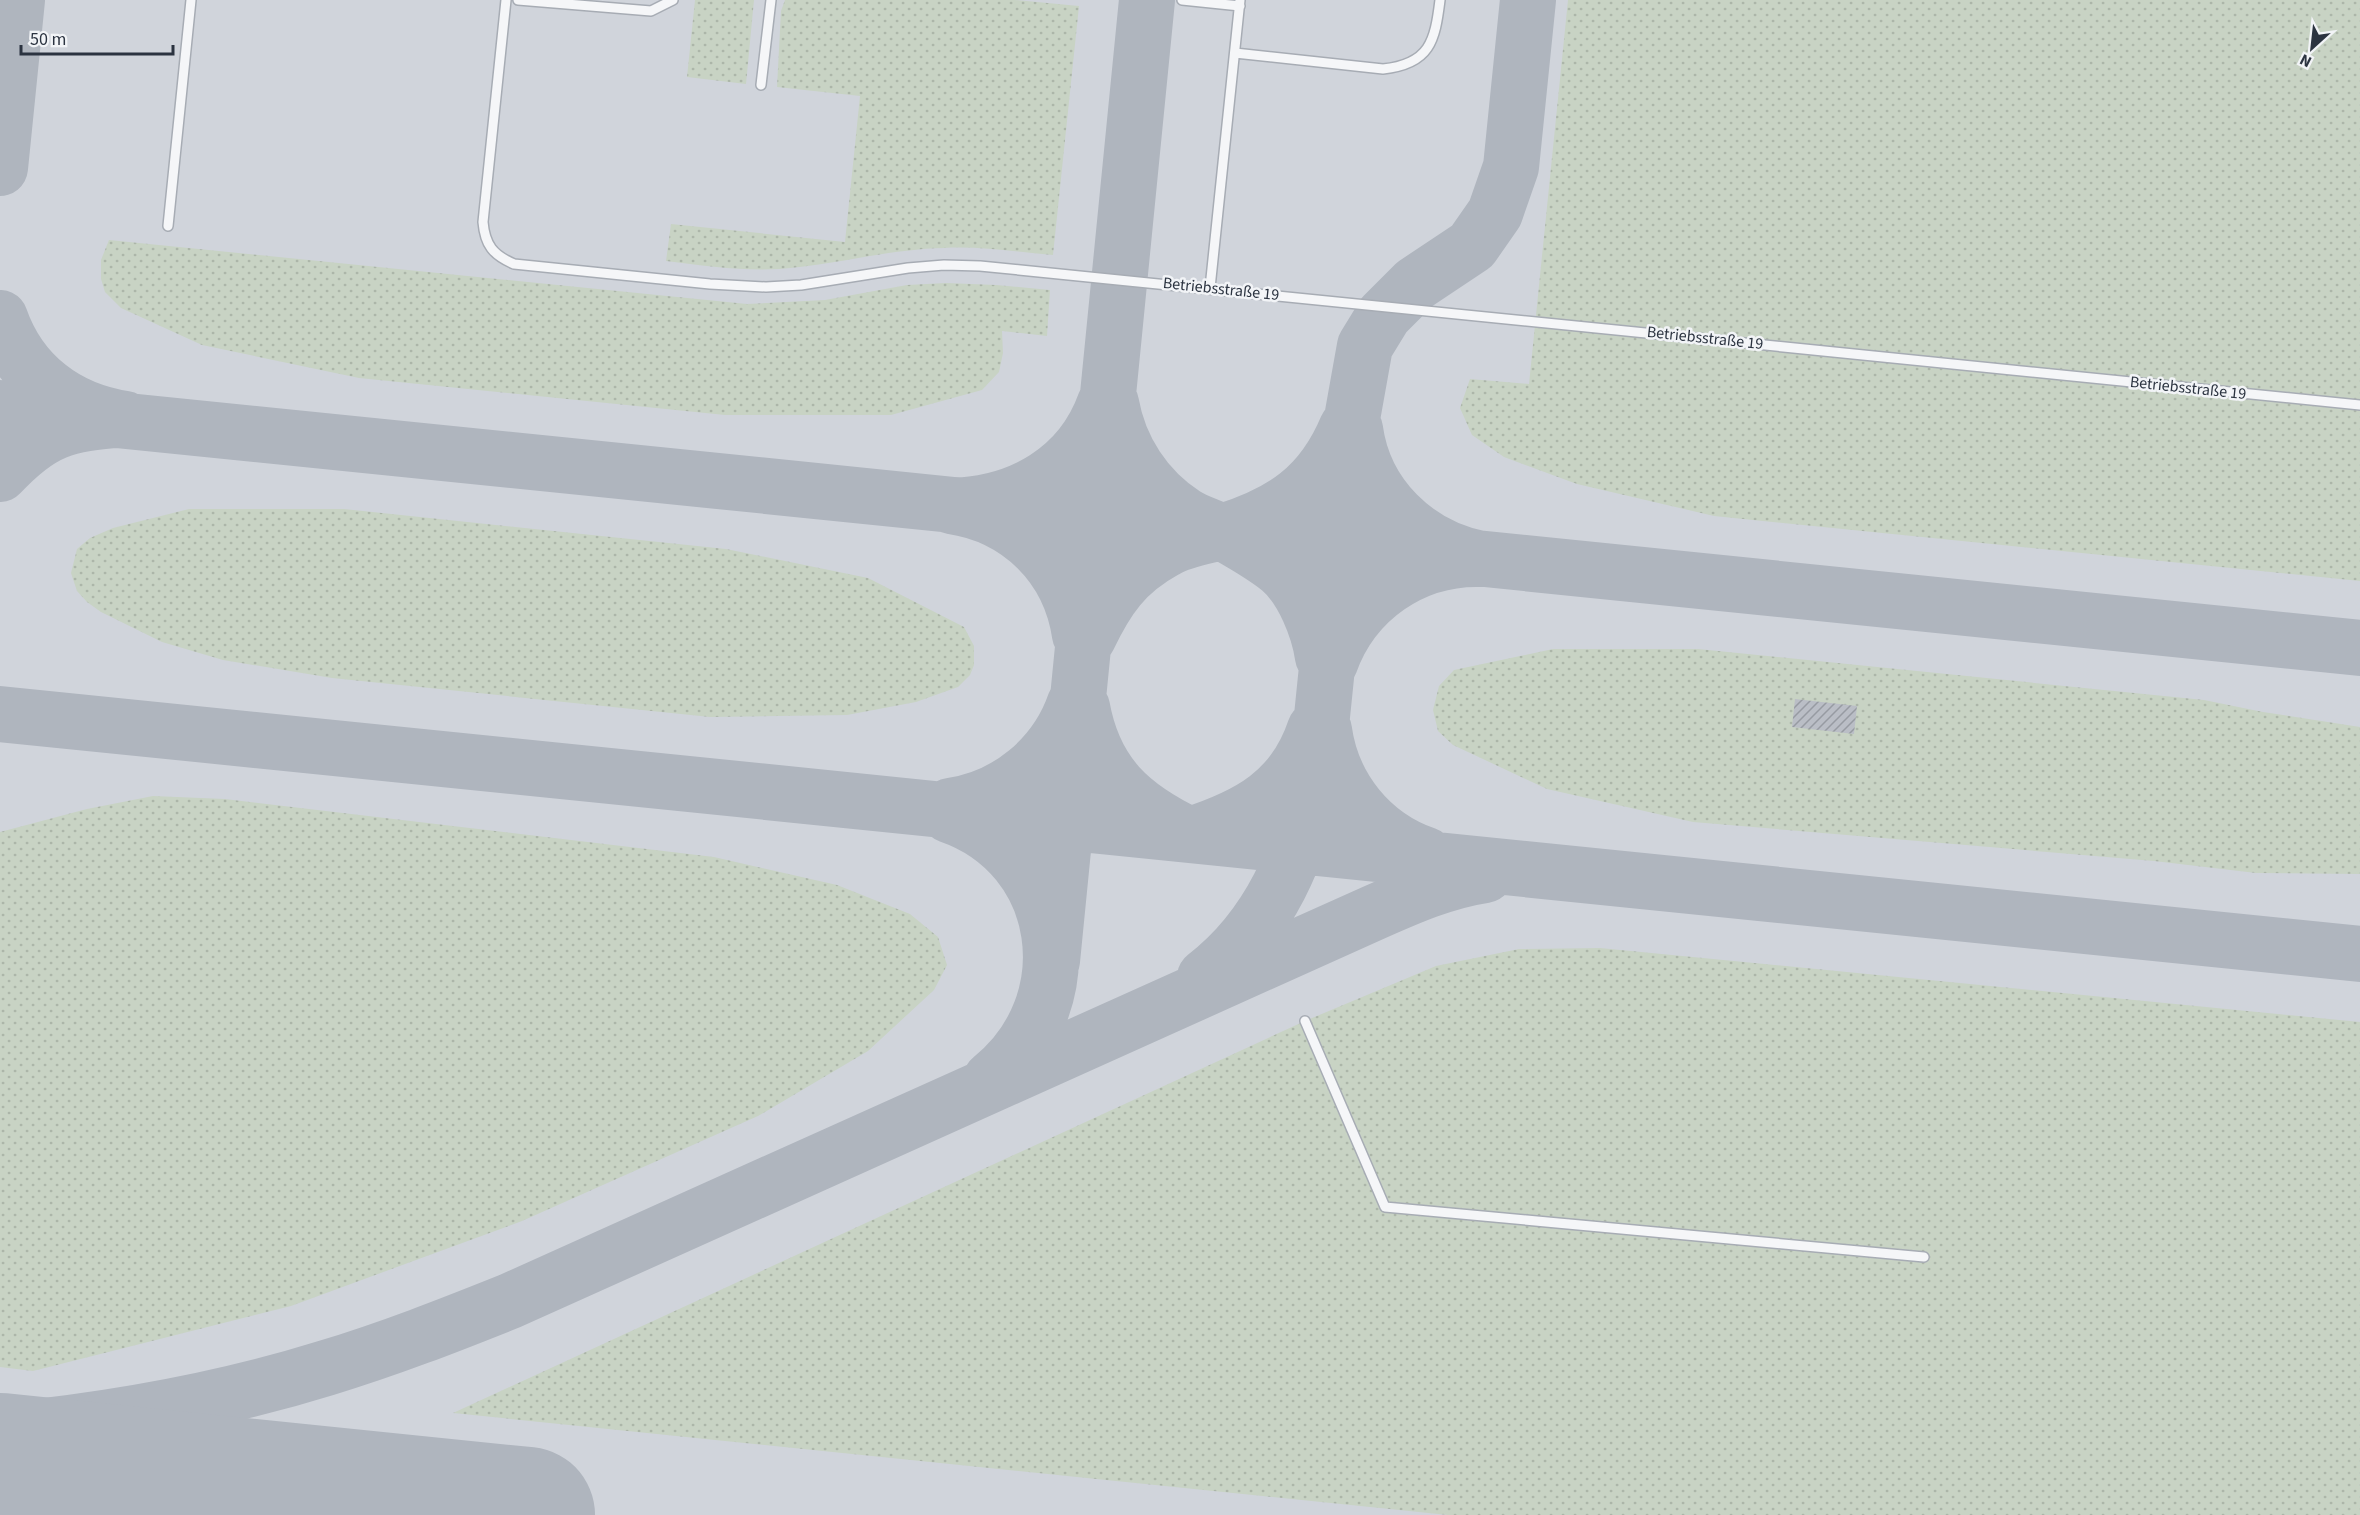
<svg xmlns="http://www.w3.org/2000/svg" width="2360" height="1515" font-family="'Source Sans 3',sans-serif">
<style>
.built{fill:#d0d4db}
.grass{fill:url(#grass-dots)}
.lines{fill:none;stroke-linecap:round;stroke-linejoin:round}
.taxiway{stroke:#afb5be;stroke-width:56}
.runway{stroke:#afb5be;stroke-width:136}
.building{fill:url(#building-hatch)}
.service-casing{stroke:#a7acb4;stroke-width:12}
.service{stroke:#f5f6f8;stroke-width:9}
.labels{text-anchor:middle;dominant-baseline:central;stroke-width:5;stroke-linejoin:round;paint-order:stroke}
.street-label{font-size:16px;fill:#2b3340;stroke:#f2f4f7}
</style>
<defs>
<pattern id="grass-dots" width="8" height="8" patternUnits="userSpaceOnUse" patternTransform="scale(1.5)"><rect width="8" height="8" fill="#c8d3c4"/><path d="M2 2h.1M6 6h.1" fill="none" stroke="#acb6a9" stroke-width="1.8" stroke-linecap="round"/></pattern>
<pattern id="building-hatch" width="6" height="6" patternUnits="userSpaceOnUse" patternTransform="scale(1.5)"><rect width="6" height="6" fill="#babec6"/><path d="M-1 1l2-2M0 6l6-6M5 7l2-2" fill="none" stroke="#979ba2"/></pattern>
</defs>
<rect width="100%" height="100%" fill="#e2e5ea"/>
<!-- built -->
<path class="built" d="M0,0H2360V1515H0Z"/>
<!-- grass -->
<path class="grass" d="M695,0H754L746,84L687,77Z
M785,0H1015L1079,6L1053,255C1017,252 980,246 944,248C889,249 835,265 780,269C742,271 704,266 666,261L671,224L845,242L860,96L777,87L781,11Z
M1568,0H2360V581L1714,516L1577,484L1504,457L1472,435L1460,408L1470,379L1529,384Z
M109,240L747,304L825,300L907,285L946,283L996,285L1050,290L1047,336L1002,331L1003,353L999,372L982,390L891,415H725L359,378L202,345L121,308L105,292L101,279V260Z
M189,509H344L726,549L868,578L964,627L974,646V665L970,675L958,687L916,702L847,715L710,717L332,678L223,660L162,642L101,612L87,602L77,591L71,573L77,549L90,538L113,528Z
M1553,649H1698L2204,700L2263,712L2360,727V874L2256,873L2154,861L1693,822L1547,789L1453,745L1438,731L1433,710L1439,686L1454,670Z
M153,796L225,799L714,857L837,885L910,914L938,937L947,965L934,990L868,1051L758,1116L522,1221L291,1306L33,1371L0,1367V832L87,809Z
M1600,948L2360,1022V1515H1448L453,1413L1305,1021L1436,966L1519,949Z"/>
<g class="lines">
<!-- taxiway -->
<path class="taxiway" d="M0,168L17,0
M0,318C20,375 66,410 125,419C65,424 42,429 0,474
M1111,403C1119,449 1146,490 1185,515C1196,522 1210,526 1222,532C1241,543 1263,555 1280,569C1303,588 1319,629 1323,657
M0,408L2360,648
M1080,635C1070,566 1019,516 951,506C1020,504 1081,470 1105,403
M1088,638C1107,598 1125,572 1165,550C1182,540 1203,537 1222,532C1283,513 1322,487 1347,427
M1330,663C1353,599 1413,557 1481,559C1416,546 1364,496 1355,429
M1082,707C1094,774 1131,807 1190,835C1249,816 1294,792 1315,729
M0,714L2360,954
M1324,730C1332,788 1371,836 1426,855
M950,806C1007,798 1056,758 1075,703
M949,815C1065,855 1086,1003 991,1079
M1052,961L1147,0
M1205,977C1269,928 1302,852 1316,775L1353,413L1365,346L1384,315L1415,284L1472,246L1495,213L1511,167L1528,0
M0,1431C111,1420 220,1401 326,1368C389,1349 450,1325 510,1301L1373,913C1409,897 1445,881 1485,875"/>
<!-- runway -->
<path class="runway" d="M0,1461L527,1515"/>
</g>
<!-- building -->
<path class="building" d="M1795,699L1857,706L1854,734L1792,727Z"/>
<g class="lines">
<!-- service casing -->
<g class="service-casing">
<path id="service" d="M506,0L483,222C485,245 493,255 514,264L710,284L766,287L801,285L908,268L944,265L980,266L2360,405
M518,0L651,11L673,0
M1182,0L1240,6
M1235,53L1383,69C1430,64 1435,41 1440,0
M761,85L771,0
M168,226L191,0
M1210,288L1240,0
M1305,1021L1385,1207L1924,1257"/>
</g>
<!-- service -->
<use href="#service" class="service"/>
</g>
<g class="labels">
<!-- street labels -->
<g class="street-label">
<text transform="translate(1221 289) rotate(6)">Betriebsstraße 19</text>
<text transform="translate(1705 338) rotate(6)">Betriebsstraße 19</text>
<text transform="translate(2188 388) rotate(6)">Betriebsstraße 19</text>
</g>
</g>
<!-- north arrow -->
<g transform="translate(2312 48) rotate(207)" stroke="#f2f4f7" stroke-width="4.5" paint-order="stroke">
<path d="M0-4.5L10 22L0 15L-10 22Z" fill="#2b3340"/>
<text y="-9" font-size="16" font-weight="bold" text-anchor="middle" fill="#2b3340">N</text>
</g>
<!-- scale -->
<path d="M21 45v9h152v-9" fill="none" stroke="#2b3340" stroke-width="3"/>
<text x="30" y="45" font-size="18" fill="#2b3340" stroke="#f2f4f7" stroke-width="4.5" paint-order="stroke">50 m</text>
</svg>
